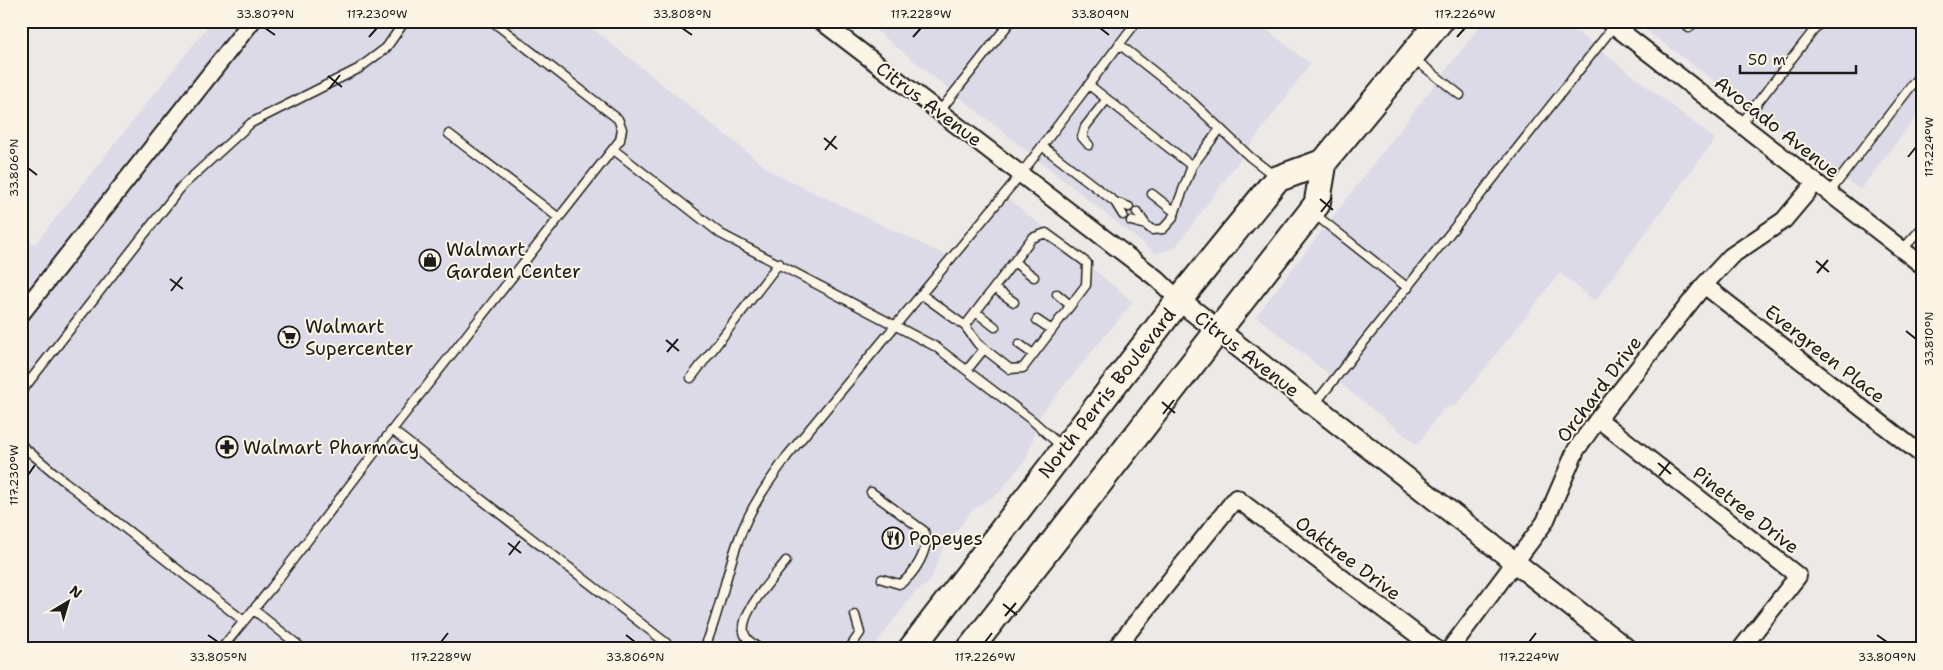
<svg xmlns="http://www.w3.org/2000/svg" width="1943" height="670" font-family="'Shantell Sans',sans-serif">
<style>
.built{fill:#dcdae7}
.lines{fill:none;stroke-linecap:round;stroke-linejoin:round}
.service-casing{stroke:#1c1c1c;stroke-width:11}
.minor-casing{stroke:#1c1c1c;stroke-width:20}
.tertiary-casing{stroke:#1c1c1c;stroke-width:24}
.primary-casing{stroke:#1c1c1c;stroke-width:29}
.service{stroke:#fcf5e5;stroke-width:8}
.minor{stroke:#fcf5e5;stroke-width:16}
.tertiary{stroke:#fcf5e5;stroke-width:20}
.primary{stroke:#fcf5e5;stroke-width:25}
.ticks{fill:none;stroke:#1c1c1c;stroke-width:2}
.labels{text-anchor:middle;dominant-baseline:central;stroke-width:4;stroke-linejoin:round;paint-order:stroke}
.street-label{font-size:19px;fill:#1c1c1c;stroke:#fcf5e5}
.poi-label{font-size:19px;fill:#1c1c1c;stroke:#fcf5e5;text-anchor:start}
.neatline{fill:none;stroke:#1c1c1c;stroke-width:2}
.ticks-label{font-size:12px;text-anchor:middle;fill:#1c1c1c}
</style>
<rect width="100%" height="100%" fill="#ede9e6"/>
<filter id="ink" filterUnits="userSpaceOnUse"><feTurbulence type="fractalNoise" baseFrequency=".02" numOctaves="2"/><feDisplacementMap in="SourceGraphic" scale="10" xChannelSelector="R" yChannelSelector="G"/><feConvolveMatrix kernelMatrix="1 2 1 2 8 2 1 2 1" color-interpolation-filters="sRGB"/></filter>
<g filter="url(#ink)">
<!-- built -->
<path class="built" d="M212,21H583L773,173L956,260L1008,198L1133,302L1040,415L1027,458L999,493L972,510L943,549L930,582L915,592L872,649H21V234L35,244Z
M864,21H1256L1310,64L1175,248L1156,254Z
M1484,21H1563L1715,139L1595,301L1560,273L1456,405L1443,409L1417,445L1256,316Z
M1640,21H1922V109L1860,190L1638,24Z"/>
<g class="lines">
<!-- service casing -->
<g class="service-casing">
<path id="service" d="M1681,21L1689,28L1694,21
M1911,21L1922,29
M1624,34L1634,21
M1119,44L1191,101L1250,157L1276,177
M1413,58L1460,95
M1089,85L1192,166
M939,112L1011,21
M1741,124L1821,21
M449,134L559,218
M1089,145L1082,137L1085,127L1107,99
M1042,146L1115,202L1129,207
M614,150L721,234L936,347L1033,421L1062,447
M1829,193L1922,72
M1152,194L1175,212
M1115,202L1123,215
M1137,212L1146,225L1152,230L1163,229L1172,219L1192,166L1220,129
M1313,213L1408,288
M1131,221L1146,225
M1902,250L1922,228
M1014,262L1034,277
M994,288L1014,302
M921,294L965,326L978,344L1010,369L1023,368L1086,285L1087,263L1046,233L1032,238L965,326
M1057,294L1070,305
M976,312L995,327
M1037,320L1052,330
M1019,344L1033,354
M967,370L984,349
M691,378L779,263
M21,392L182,186L251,123L358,69L386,48L405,21
M1314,405L1614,26
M392,430L674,649
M21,445L64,481L244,621
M871,492L924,531C932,546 913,578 899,584L882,579
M254,610L303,649
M221,649L272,587L392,430L620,140L622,129L618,119L492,21
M704,649C721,611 726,569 742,531C753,503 771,479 788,455L1021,174L1137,21
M760,649C755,645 747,641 745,635C736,616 775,576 786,561
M849,649L860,633L855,615"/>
</g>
<!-- minor casing -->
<g class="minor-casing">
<path id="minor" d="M821,21L1156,278L1179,300
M1608,21L1922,265
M1704,285L1922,455
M21,314L252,21
M1598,419L1798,576L1741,649
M1115,649L1236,498L1436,649
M1450,649L1545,522L1576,450L1598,419L1704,285L1731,256L1784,220L1816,182"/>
</g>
<!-- tertiary casing -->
<g class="tertiary-casing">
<path id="tertiary" d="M1179,300L1626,649"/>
</g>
<!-- primary casing -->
<g class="primary-casing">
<path id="primary" d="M911,649L1179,300L1277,179L1324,162L1440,21
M970,649L1317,204L1324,162"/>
</g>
<!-- service -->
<use href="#service" class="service"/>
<!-- minor -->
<use href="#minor" class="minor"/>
<!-- tertiary -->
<use href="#tertiary" class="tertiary"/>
<!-- primary -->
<use href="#primary" class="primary"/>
</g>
</g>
<!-- ticks -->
<path class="ticks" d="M265,28L275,35M682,28L692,35M1100,28L1109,35M369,37L377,28M913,37L921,28M1457,37L1465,28M328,76L342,87M329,89L340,75M824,138L837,149M825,150L836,136M1908,157L1916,147M28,168L37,175M1320,199L1333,210M1321,212L1332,198M1816,261L1829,272M1817,273L1828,260M170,279L183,289M171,291L182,277M1906,331L1916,339M666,340L679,351M667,352L678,339M1162,402L1175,413M1163,414L1174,400M1658,463L1671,474M28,475L35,465M1659,476L1670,462M508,543L521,553M509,555L520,541M1003,604L1017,615M1005,616L1016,603M208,635L218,642M626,635L635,642M1877,635L1887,642M441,642L448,633M985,642L992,633M1529,642L1536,633"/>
<!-- icons -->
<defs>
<g id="shop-ring" transform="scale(1.125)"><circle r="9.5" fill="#fcf5e5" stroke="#1c1c1c" stroke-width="1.5"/><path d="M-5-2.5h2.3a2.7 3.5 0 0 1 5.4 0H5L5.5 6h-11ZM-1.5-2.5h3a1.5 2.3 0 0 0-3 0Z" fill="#1c1c1c"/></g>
<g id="supermarket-ring" transform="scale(1.125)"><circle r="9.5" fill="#fcf5e5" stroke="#1c1c1c" stroke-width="1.5"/><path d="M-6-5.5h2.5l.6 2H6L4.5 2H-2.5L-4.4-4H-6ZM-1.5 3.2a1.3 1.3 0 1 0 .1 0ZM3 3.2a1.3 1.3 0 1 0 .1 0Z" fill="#1c1c1c"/></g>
<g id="pharmacy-ring" transform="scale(1.125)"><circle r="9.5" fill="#fcf5e5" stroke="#1c1c1c" stroke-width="1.5"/><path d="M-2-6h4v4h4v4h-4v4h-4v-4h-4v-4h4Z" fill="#1c1c1c"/></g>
<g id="restaurant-ring" transform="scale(1.125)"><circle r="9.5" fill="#fcf5e5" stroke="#1c1c1c" stroke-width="1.5"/><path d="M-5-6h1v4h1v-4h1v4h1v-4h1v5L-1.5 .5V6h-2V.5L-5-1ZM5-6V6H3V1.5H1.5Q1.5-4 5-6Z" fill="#1c1c1c"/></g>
</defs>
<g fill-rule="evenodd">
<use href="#shop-ring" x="430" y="260"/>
<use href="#supermarket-ring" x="289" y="337"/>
<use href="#pharmacy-ring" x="227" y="447"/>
<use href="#restaurant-ring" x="893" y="538"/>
</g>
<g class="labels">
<!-- street labels -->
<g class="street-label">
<text transform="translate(929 104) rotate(37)">Citrus Avenue</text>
<text transform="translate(1777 127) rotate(38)">Avocado Avenue</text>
<text transform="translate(1247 354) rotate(38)">Citrus Avenue</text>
<text transform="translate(1825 354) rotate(38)">Evergreen Place</text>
<text transform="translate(1599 389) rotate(-53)">Orchard Drive</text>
<text transform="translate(1107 393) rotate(-52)">North Perris Boulevard</text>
<text transform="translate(1746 510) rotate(38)">Pinetree Drive</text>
<text transform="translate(1348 558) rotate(37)">Oaktree Drive</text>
</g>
<!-- poi labels -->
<g class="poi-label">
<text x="446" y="249">Walmart<tspan x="446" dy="22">Garden Center</tspan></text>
<text x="305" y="326">Walmart<tspan x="305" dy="22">Supercenter</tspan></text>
<text x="243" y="447">Walmart Pharmacy</text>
<text x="909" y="538">Popeyes</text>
</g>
</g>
<!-- margin -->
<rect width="1943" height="670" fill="none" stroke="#fcf5e5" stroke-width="55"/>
<!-- north arrow -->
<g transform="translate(68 602) rotate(38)" stroke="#fcf5e5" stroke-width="4" paint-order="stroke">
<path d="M0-4L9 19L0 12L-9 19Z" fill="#1c1c1c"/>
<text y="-8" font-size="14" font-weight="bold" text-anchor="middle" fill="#1c1c1c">N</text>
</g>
<!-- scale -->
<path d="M1740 65v8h116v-8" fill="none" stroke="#1c1c1c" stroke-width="2.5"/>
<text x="1748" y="65" font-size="15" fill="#1c1c1c" stroke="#fcf5e5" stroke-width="4" paint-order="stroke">50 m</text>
<rect x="28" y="28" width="1888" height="614" class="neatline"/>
<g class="ticks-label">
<text x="265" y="18">33.807°N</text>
<text x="377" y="18">117.230°W</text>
<text x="682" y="18">33.808°N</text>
<text x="921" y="18">117.228°W</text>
<text x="1100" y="18">33.809°N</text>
<text x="1465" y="18">117.226°W</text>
<text transform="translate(1929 147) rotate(-90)" y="4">117.224°W</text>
<text transform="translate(14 168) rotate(-90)" y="4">33.806°N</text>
<text transform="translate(1929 339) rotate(-90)" y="4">33.810°N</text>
<text transform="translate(14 475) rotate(-90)" y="4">117.230°W</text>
<text x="218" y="661">33.805°N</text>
<text x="441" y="661">117.228°W</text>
<text x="635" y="661">33.806°N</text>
<text x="985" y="661">117.226°W</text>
<text x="1529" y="661">117.224°W</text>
<text x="1887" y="661">33.809°N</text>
</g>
</svg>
